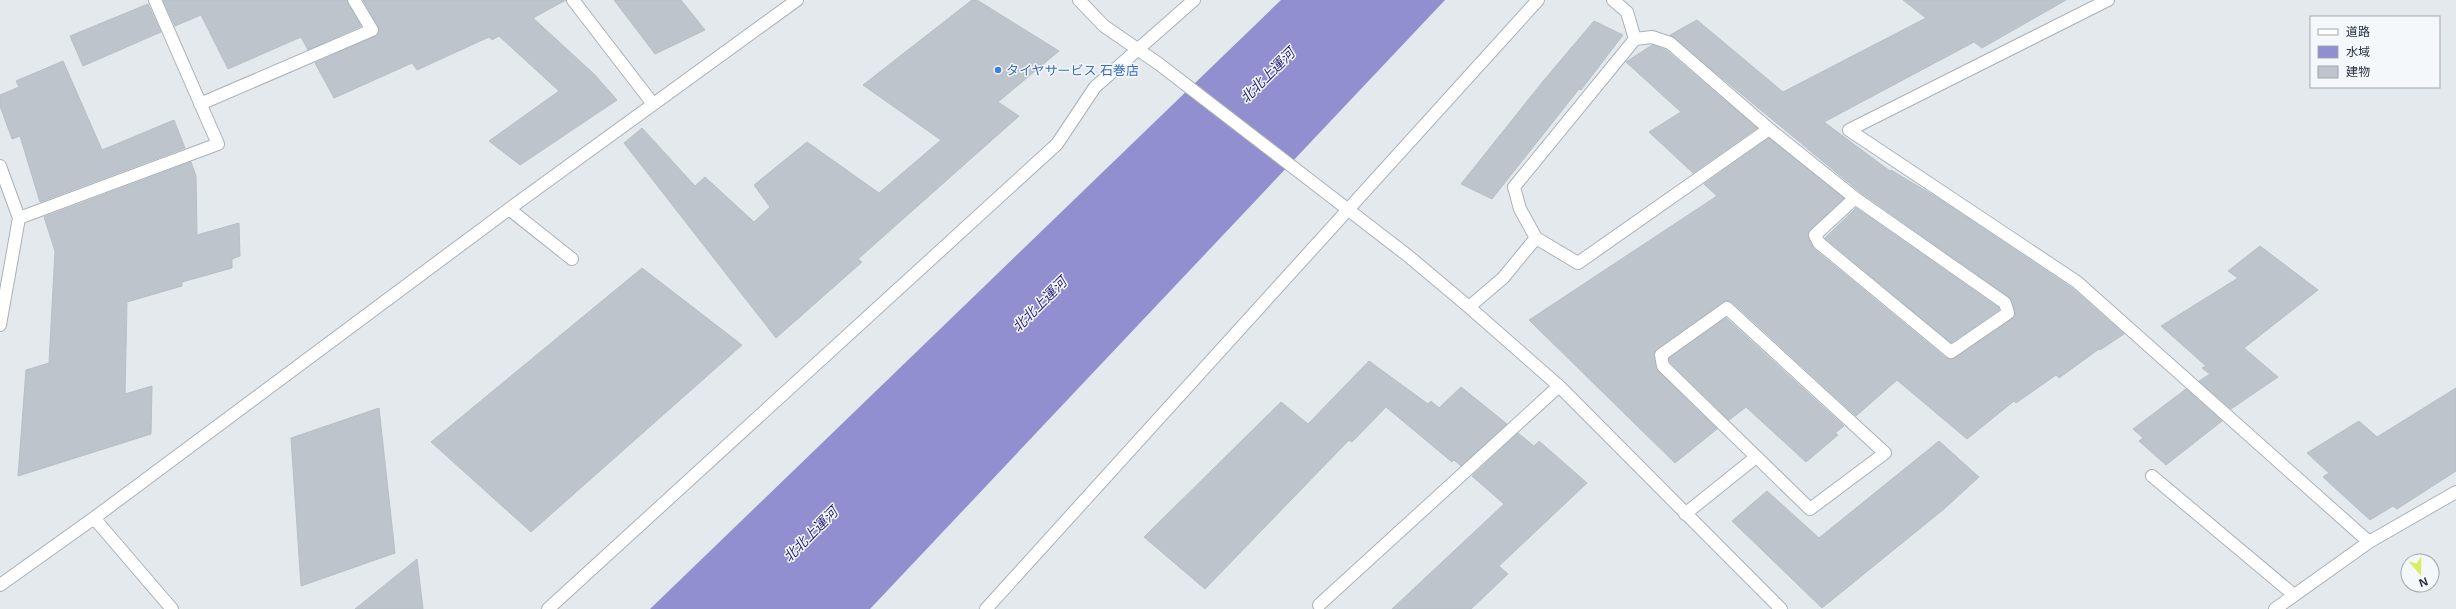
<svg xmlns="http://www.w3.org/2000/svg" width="2456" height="609" font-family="'Open Sans','Noto Sans JP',sans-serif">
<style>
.water{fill:#928fd0}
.building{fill:#bdc4cb;stroke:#b7bfc7}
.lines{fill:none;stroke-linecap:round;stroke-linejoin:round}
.minor-casing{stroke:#aab1b9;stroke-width:14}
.minor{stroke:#fff;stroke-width:12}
.shop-dot{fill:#3f7fe0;stroke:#f5f8fa;stroke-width:1.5}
.labels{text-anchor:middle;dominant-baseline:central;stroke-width:3;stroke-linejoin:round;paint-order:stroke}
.shop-label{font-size:13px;fill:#366cbe;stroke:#f5f8fa;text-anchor:start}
.water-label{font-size:14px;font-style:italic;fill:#261f79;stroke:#f5f8fa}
</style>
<rect width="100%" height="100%" fill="#e4e9ed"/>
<!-- water -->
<path class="water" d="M1281,0H1445L870,609H650Z"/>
<!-- building -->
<path class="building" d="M163,0H347L361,26L308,50L301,37L228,69L201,15L175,26Z
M363,0H566L533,18L594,74L617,100L520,165L489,141L559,91L499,36L492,40L489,37L417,70L412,63L334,98L315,63L378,35V26Z
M614,0H681L705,30L655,54Z
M972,0H977L1059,51L998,102L1019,116L858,259L862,262L776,338L624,143L642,128L695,186L705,177L754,222L770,207L754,185L807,142L879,193L941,140L863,85Z
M1903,0H2066L1982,48L1974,42L1824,122L1890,171L1891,170L1936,197L2072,288L2124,334L2100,350L2099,349L2059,378L2056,375L2016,403L2014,401L1967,439L1897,380L1856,416L1732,302L1725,301L1654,353L1658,371L1717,429L1675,463L1529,320L1717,196L1704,184L1769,138L1844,198L1810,230L1808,238L1814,249L1946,358H1955L2015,316V311L2009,297L1860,192L1670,35L1697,20L1783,92L1926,18Z
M148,4L161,32L83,66L70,36Z
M1594,21L1623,35L1581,90L1579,89L1492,199L1461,184L1544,80Z
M1652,45L1666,50L1757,128L1693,173L1649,132L1681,112L1626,62Z
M63,61L102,150L174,120L185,148L40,202L20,136L12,139L0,106V95L19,87L16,81Z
M191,162L196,176L197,235L239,223L240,256L232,259V268L182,282V286L127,302L125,394L152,386L151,434L18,476L26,370L49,363L55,251L44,217Z
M1856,208L1999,308V310L1951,343L1825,238Z
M2260,246L2318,290L2244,348L2278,377L2231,409L2199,381L2210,374L2202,368L2206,366L2161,326L2238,278L2228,271Z
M642,268L742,345L531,532L431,442Z
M1726,318L1844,426L1835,433L1838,435L1806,462L1746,407L1729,420L1670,362L1669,358Z
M1369,361L1428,404L1431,401L1439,408L1461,387L1507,424L1461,466L1454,460L1452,462L1386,407L1352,442L1349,440L1205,589L1144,537L1281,402L1308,424Z
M2456,388V471L2397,509L2393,506L2370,520L2323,477L2329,473L2307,453L2359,421L2377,437Z
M2186,389L2222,421L2166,465L2139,441L2143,438L2133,429Z
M379,408L395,553L301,586L291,438Z
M1518,433L1534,446L1539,441L1587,483L1499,566L1508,574L1471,609H1392L1504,504L1472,476Z
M1939,441L1979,477L1944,509L1822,608L1732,521L1767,491L1819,538Z
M417,559L423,609H355Z"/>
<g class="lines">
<!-- minor casing -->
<g class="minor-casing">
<path id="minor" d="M573,0L653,104
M1079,0L1104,26L1159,64L1407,255L1469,307L1559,386L1781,609
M1613,0L1627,12L1635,39
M2108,0L1849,130L2077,282L2369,542
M1652,37L1670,43L1769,129L1578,263L1536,238L1520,209L1514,187L1635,39Z
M200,104L372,30L354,0
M1769,129L1855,198
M0,166L19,218L0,325
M1855,198L2005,303L2008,313L1951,352L1819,243L1815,235Z
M509,209L572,259
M19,218L218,144L155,0
M1469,307L1503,278L1536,238
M1727,308L1885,453L1810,509L1663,366L1661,355Z
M2152,476L2294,595
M1685,514L1756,457
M94,518L172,609
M0,585L94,518L509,209L797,0
M1319,605L1559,386
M548,609L1057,144L1095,87L1194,0
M986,609L1538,0
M2275,609L2369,542L2456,492"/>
</g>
<!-- minor -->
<use href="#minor" class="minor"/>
</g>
<!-- markers -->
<circle class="shop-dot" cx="998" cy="70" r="4"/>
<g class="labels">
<!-- shop labels -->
<g class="shop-label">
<text x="1006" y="70">タイヤサービス 石巻店</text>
</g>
<!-- water labels -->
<g class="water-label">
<text transform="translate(1267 75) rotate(-45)">北北上運河</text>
<text transform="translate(1039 304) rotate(-45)">北北上運河</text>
<text transform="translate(810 534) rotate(-45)">北北上運河</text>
</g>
</g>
<!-- legend -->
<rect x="2310" y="16" width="130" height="72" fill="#f5f8fa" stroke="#a1a7af"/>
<rect x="2318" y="29" width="20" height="6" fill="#ffffff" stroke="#a1a7af"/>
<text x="2346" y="36" font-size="12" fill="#242e3f">道路</text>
<rect x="2318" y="46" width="20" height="12" fill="#928fd0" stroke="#a1a7af"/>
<text x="2346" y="56" font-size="12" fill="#242e3f">水域</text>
<rect x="2318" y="66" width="20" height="12" fill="#bdc4cb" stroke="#a1a7af"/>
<text x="2346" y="76" font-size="12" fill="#242e3f">建物</text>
<!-- north arrow -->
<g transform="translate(2420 573) rotate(160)"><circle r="19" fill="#f5f8fa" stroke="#a1a7af"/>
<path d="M0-3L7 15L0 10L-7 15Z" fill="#d9ee62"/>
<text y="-6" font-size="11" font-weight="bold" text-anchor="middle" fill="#242e3f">N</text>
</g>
</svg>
